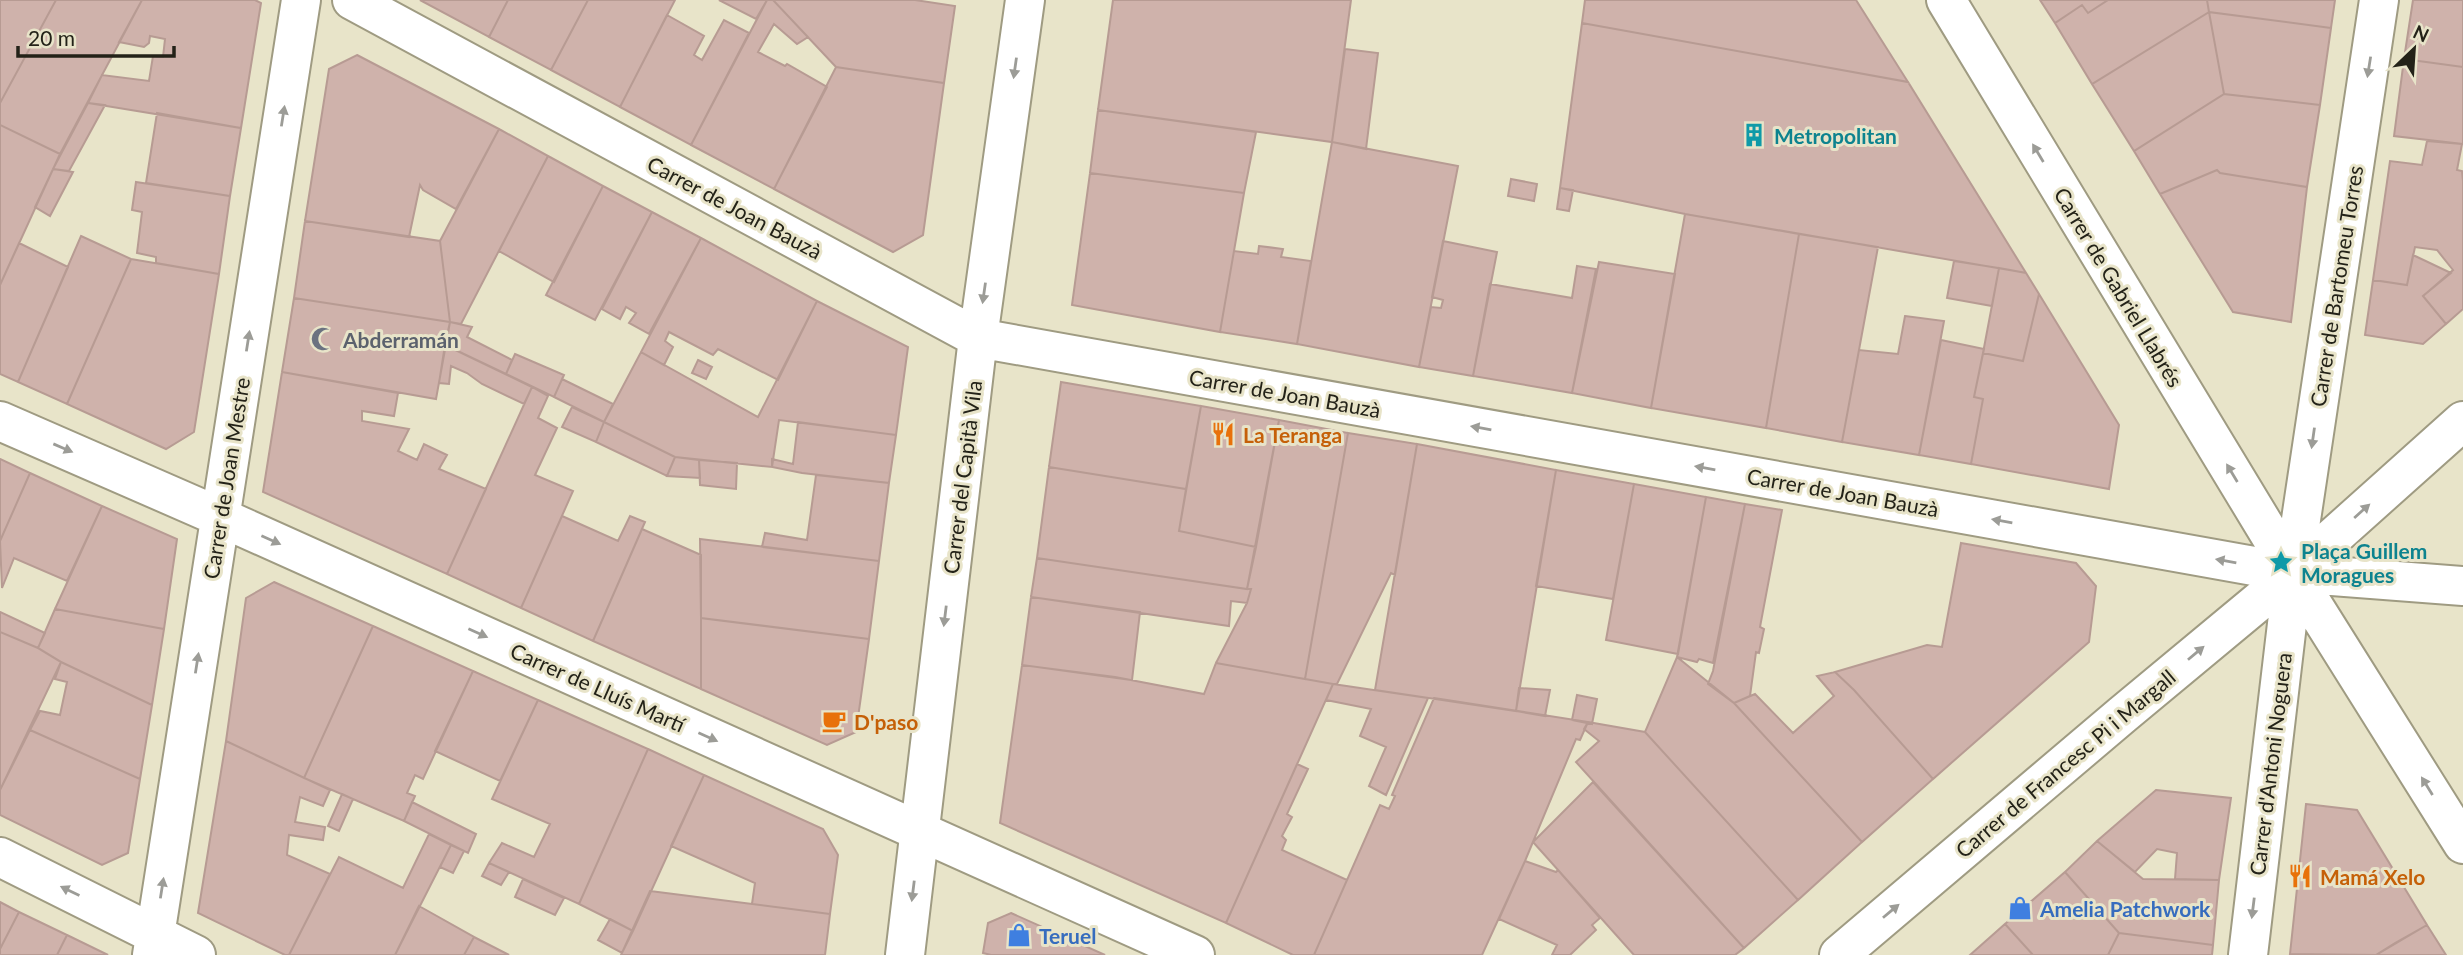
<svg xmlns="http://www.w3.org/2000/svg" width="2463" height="955" font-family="Lato,sans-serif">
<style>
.building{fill:#cfb2ab;stroke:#b79b93;stroke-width:2}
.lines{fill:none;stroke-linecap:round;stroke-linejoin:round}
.minor-casing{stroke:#9f9b82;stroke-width:42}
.minor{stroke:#fff;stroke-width:38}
.oneway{fill:#9c9c97}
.labels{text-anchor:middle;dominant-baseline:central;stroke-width:6;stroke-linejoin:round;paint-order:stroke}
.culture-label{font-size:21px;font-weight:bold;fill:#0d838f;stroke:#e8e4c9;text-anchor:start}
.street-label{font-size:21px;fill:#232218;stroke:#e8e4c9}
.worship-label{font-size:21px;font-weight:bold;fill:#5b616d;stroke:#e8e4c9;text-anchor:start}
.food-label{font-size:21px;font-weight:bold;fill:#c56008;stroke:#e8e4c9;text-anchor:start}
.shop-label{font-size:21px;font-weight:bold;fill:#366cbe;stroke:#e8e4c9;text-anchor:start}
</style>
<rect width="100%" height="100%" fill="#e8e4c9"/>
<!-- building -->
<path class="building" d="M0,0H56L0,103Z
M56,0H142L60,154L0,125V103Z
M142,0H255L261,3L241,128L88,103L102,75L149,81L153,56L163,57L165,39L150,36L149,43L144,47L119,42Z
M420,0H508L489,37Z
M508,0H588L551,70L489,37Z
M588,0H675L620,107L551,70Z
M719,0H767L756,19Z
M767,0H773L808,37L797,44L774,24L758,52L785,66L787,64L827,87L774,189L691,145Z
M773,0H915L955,6L944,83L836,67Z
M1113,0H1351L1332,142L1098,110Z
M1585,0H1856L1908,82L1582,23Z
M2040,0H2108L2088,13L2082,5L2055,23Z
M2108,0H2207L2209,12L2092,84L2055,23L2082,5L2088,13Z
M2207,0H2335L2331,28L2209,12Z
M2413,0H2463V67L2404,59Z
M2209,12L2224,94L2134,151L2092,84Z
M2209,12L2331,28L2320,105L2224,94Z
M667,15L704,36L694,55L702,60L724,20L749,33L691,145L620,107Z
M1582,23L1908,82L2026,273L1685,214L1560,188Z
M1345,49L1378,53L1366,149L1332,142Z
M357,55L499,129L456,209L423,190L420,185L409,237L305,221L329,69Z
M2404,59L2463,67V144L2394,136Z
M836,67L944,83L923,235L893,252L774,189Z
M2224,94L2320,105L2307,187L2220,173L2217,170L2160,194L2134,151Z
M88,103L105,105L69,171L53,169Z
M1098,110L1256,132L1244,193L1090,173Z
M157,113L241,128L230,196L146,183Z
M0,125L60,154L0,285Z
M499,129L548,156L461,324L450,322L440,241Z
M2427,141L2462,144L2457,170L2462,171L2463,181V309L2446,324L2423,296L2453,270L2437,250L2415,247L2407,285L2373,280L2390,161L2422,165Z
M1332,142L1458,166L1419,367L1297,344Z
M548,156L603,186L554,282L499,251Z
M53,169L73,172L50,216L35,207Z
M2217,170L2220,173L2307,187L2291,322L2233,312L2160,194Z
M1090,173L1244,193L1220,332L1072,305Z
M1511,179L1537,184L1534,201L1508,196Z
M136,182L230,196L219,274L156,263V257L137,253L142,212L132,210Z
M603,186L652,212L595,320L546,295Z
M1560,188L1573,190L1569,211L1557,209Z
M652,212L701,238L649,334L629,323L636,313L626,307L620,319L602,309Z
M1685,214L1799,234L1766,428L1651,408Z
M305,221L440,241L450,322L294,298Z
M1799,234L1878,247L1842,442L1766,428Z
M81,236L131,259L67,404L18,382Z
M701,238L817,301L778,380L718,349L713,355L669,332L665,341L673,347L664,365L641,352Z
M1443,241L1497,252L1473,376L1419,367L1431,307L1441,308L1443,300L1432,297Z
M19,243L68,267L18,382L0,374V285Z
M1259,246L1283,249L1281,257L1311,261L1297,344L1220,332L1234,251L1258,254Z
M2413,255L2451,273L2423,296L2446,324L2423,344L2365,335L2373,280L2407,285Z
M131,259L219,274L194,432L166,449L67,404Z
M1954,261L1999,268L1992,306L1947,298Z
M1599,262L1675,274L1651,408L1572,393Z
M1577,266L1596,269L1572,393L1473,376L1490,284L1572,298Z
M1999,268L2026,273L2039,294L2023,361L1983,353Z
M2039,294L2119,425L2109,489L1971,464L1983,399L1974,397L1983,353L2023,361Z
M294,298L450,322L436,399L282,372Z
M817,301L908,347L896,435L779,420L772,467L675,457L604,422L641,352L758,417Z
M1905,316L1944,321L1919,455L1842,442L1859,350L1898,354Z
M450,322L472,327L467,337L512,360L506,374L445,345Z
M1941,340L1984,349L1974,397L1983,399L1971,464L1919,455Z
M445,345L532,387L524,404L482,384L467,373L451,366L449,384L439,383Z
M515,354L564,375L554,397L506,374Z
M698,360L712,367L706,379L692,373Z
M282,372L398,393L394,416L362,411V421L409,429L398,451L417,460L424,444L447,455L439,469L486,489L447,574L263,492Z
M562,379L613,404L604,422L554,397Z
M1061,382L1201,406L1186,489L1049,467Z
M532,387L548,396L538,418L557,428L535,475L573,491L521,608L447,574Z
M1201,406L1279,420L1256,547L1179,531Z
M572,407L604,422L596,442L562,427Z
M1279,420L1348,433L1305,679L1216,663L1247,603L1251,589H1247Z
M604,422L675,457L667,476L596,442Z
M798,422L896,435L889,483L802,473L772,467V459L793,464Z
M1348,433L1417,444L1395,575L1391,573L1337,684H1333L1305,679Z
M1417,444L1556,470L1516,711L1375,690Z
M675,457L699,460L700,478L667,476Z
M0,459L30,473L0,541Z
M699,460L737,463L736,489L700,485Z
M1049,467L1186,489L1179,531L1256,547L1247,589L1037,558Z
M1556,470L1634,484L1613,599L1536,586Z
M30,473L102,506L67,581L14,558L2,588L0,541Z
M816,475L889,483L879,561L762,547L765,533L807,540Z
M1634,484L1706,497L1678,654L1606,640Z
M1706,497L1745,504L1713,663L1699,659L1697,662L1677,657Z
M1745,504L1782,510L1760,627L1764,629L1759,653L1756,652L1750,696L1734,703L1708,684L1713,671Z
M102,506L177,539L164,629L55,609Z
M562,516L618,541L630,516L645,522L593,641L521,608Z
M642,529L701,555V689L593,641Z
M700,539L879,561L869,639L701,618Z
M1961,543L2076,563L2096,586L2089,642L1933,779L1854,690L1835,672L1927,645L1942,647Z
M1037,558L1247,589H1251L1247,603L1231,601L1229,626L1031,597Z
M274,582L373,626L304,778L226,741L246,598Z
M1031,597L1140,612L1132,680L1022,665Z
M55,609L164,629L152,705L61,662L38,648Z
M0,612L45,633L38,648L0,632Z
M701,618L869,639L856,732L827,745L701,689Z
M373,626L473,671L423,779L415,775L407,793L415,796L404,821L304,778Z
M0,632L38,648L61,662L0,790Z
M1677,657L1734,703L1862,842L1798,900L1645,732Z
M61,662L152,705L140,779L30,730L40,711L60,715L67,682L55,679Z
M1216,663L1333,684L1226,923L1000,823L1022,665L1115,677L1204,694Z
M473,671L538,700L500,781L435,751Z
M1835,672L1854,690L1933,779L1862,842L1734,703L1755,694L1793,733L1834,696L1817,676Z
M1333,684L1428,698L1386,795L1369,786L1386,747L1360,736L1371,709L1326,700Z
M1519,688L1550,690L1545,716L1516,711Z
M1577,695L1597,699L1592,724L1572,720Z
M1434,698L1588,722L1580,740L1576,739L1525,861L1482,955H1314L1380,805L1389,809L1395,796L1392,795Z
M538,700L648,749L579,904L489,863L502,843L534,857L550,824L492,799Z
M1588,722L1645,732L1798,900L1744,948L1576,762L1599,741L1584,729Z
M30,730L140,779L128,853L102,865L0,815V790Z
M226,741L330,790L323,806L300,797L295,822L325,827L323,840L289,835L287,855L330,874L289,955H285L198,913Z
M648,749L704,775L633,931L579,904Z
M1297,764L1308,769L1287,814L1292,817L1282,836L1286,840L1282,850L1347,880L1314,955H1293L1226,923Z
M704,775L823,829L838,855L830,914L752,904L755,883L671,846Z
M1593,782L1744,948L1735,955H1634L1533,842Z
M2156,790L2231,798L2219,880L2175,879L2177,853L2157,849L2135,872L2097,841Z
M342,794L353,799L339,831L328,826Z
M412,802L476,834L468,853L404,821Z
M2306,804L2357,810L2427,925L2376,955L2290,954Z
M429,834L451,845L395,955H289L339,857L403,888Z
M2097,841L2143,879L2219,880L2213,945L2119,933L2065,872Z
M451,845L464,851L453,873L440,867Z
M1525,861L1556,872L1558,870L1600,918L1592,925L1596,930L1570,955H1552L1557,945L1499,919Z
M489,863L509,872L501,885L482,876Z
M2065,872L2119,933L2108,955H2033L2005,924Z
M523,879L564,898L555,915L515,897Z
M650,891L830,914L825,955H621Z
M0,902L19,912L0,949Z
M419,906L474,937L464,955H395Z
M19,912L67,935L57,955H0V949Z
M1011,913L1105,955H991L983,953L988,923Z
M610,919L633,931L622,953L598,940Z
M2005,924L2033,955H1970Z
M2427,925L2446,955H2376L2395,943Z
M2119,933L2213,945L2212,955H2108Z
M67,935L108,955H57Z
M474,937L509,955H464Z"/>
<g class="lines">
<!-- minor casing -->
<g class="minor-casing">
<path id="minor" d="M352,0L978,338L2293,573L2463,586
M1946,0L2293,573L2463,844
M0,421L220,517L1195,955
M0,857L196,955
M152,955L301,0
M905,955L978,338L1025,0
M1839,955L2122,715L2293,573L2463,421
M2248,955L2293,573L2379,0"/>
</g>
<!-- minor -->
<use href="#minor" class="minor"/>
</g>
<!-- one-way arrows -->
<defs><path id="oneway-solid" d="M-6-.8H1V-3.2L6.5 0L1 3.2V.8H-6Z" transform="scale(1.75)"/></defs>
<g class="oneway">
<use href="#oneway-solid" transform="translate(2369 67) rotate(99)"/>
<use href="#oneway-solid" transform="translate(1015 68) rotate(98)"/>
<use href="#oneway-solid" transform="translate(283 116) rotate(-81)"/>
<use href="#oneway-solid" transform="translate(2038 153) rotate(-121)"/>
<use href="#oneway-solid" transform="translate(984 293) rotate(98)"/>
<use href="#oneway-solid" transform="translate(248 341) rotate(-81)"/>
<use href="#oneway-solid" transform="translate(1481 428) rotate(-170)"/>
<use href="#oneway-solid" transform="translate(2313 438) rotate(98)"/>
<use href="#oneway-solid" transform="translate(63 448) rotate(23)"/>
<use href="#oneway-solid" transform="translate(1705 468) rotate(-170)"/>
<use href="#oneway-solid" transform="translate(2232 473) rotate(-121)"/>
<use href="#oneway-solid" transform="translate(2362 511) rotate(-42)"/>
<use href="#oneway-solid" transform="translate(2002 521) rotate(-170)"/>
<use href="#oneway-solid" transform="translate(271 540) rotate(24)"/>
<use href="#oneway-solid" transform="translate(2226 561) rotate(-170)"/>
<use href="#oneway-solid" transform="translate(945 616) rotate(97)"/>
<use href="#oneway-solid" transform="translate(478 633) rotate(24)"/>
<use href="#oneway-solid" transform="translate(2196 653) rotate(-40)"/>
<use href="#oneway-solid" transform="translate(197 663) rotate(-81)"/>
<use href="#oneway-solid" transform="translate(708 737) rotate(24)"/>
<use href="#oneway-solid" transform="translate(2427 786) rotate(-122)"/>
<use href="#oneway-solid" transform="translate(162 888) rotate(-81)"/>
<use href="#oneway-solid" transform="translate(70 891) rotate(-154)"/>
<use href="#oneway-solid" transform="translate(913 891) rotate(97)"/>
<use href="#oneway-solid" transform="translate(2253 908) rotate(97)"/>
<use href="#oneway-solid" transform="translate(1891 911) rotate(-40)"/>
</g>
<!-- icons -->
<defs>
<g id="building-bare" transform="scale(1.89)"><path d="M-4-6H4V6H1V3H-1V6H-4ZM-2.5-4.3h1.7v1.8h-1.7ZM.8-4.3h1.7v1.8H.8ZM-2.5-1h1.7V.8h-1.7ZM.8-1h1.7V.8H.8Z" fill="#0f9aa8" stroke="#e8e4c9" stroke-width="2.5" paint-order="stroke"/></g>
<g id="mosque-bare" transform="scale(1.89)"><path d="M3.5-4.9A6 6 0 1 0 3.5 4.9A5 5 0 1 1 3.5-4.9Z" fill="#6b7280" stroke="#e8e4c9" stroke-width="2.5" paint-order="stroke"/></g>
<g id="restaurant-bare" transform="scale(1.89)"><path d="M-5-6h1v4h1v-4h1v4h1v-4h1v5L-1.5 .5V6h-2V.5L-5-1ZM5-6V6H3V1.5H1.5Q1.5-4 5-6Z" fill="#e8710a" stroke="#e8e4c9" stroke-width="2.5" paint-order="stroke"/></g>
<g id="sight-bare" transform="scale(1.89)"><path d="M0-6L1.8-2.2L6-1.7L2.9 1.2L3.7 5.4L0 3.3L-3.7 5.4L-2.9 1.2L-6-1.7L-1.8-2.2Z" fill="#0f9aa8" stroke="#e8e4c9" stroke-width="2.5" paint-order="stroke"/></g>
<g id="cafe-bare" transform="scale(1.89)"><path d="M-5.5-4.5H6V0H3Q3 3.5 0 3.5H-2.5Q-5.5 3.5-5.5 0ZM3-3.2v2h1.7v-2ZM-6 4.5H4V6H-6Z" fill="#e8710a" stroke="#e8e4c9" stroke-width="2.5" paint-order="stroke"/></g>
<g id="shop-bare" transform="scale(1.89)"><path d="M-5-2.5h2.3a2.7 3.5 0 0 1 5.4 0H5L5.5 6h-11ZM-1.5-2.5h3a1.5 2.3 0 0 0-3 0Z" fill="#3f7fe0" stroke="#e8e4c9" stroke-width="2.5" paint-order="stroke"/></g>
</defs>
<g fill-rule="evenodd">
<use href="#building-bare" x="1754" y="135"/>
<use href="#mosque-bare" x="323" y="339"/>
<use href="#restaurant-bare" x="1223" y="434"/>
<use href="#sight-bare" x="2281" y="562"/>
<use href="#cafe-bare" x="834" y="721"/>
<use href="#restaurant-bare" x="2300" y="876"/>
<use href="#shop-bare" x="2020" y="908"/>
<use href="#shop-bare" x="1019" y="935"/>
</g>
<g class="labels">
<!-- culture labels -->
<g class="culture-label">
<text x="1774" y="135">Metropolitan</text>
<text x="2301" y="550">Plaça Guillem<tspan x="2301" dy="24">Moragues</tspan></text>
</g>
<!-- street labels -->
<g class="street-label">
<text transform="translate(735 207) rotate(28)">Carrer de Joan Bauzà</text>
<text transform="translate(2336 286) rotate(-81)">Carrer de Bartomeu Torres</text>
<text transform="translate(2119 287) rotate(59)">Carrer de Gabriel Llabrés</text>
<text transform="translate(1285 393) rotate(10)">Carrer de Joan Bauzà</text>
<text transform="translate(962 477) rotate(-83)">Carrer del Capità Vila</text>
<text transform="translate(226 478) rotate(-81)">Carrer de Joan Mestre</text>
<text transform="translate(1843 492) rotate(10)">Carrer de Joan Bauzà</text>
<text transform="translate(598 687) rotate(24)">Carrer de Lluís Martí</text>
<text transform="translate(2065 763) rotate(-40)">Carrer de Francesc Pi i Margall</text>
<text transform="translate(2270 764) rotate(-83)">Carrer d'Antoni Noguera</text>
</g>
<!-- worship labels -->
<g class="worship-label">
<text x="343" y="339">Abderramán</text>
</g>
<!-- food labels -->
<g class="food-label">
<text x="1243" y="434">La Teranga</text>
<text x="854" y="721">D'paso</text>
<text x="2320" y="876">Mamá Xelo</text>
</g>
<!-- shop labels -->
<g class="shop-label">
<text x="2040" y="908">Amelia Patchwork</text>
<text x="1039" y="935">Teruel</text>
</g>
</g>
<!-- north arrow -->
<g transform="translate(2414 49) rotate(25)" stroke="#e8e4c9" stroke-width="5" paint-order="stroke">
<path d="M0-5L12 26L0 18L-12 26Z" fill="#232218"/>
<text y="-10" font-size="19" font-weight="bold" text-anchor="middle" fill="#232218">N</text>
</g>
<!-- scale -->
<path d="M18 46v10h156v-10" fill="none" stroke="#232218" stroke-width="3.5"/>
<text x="28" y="46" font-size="21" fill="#232218" stroke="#e8e4c9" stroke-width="5" paint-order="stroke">20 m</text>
</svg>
